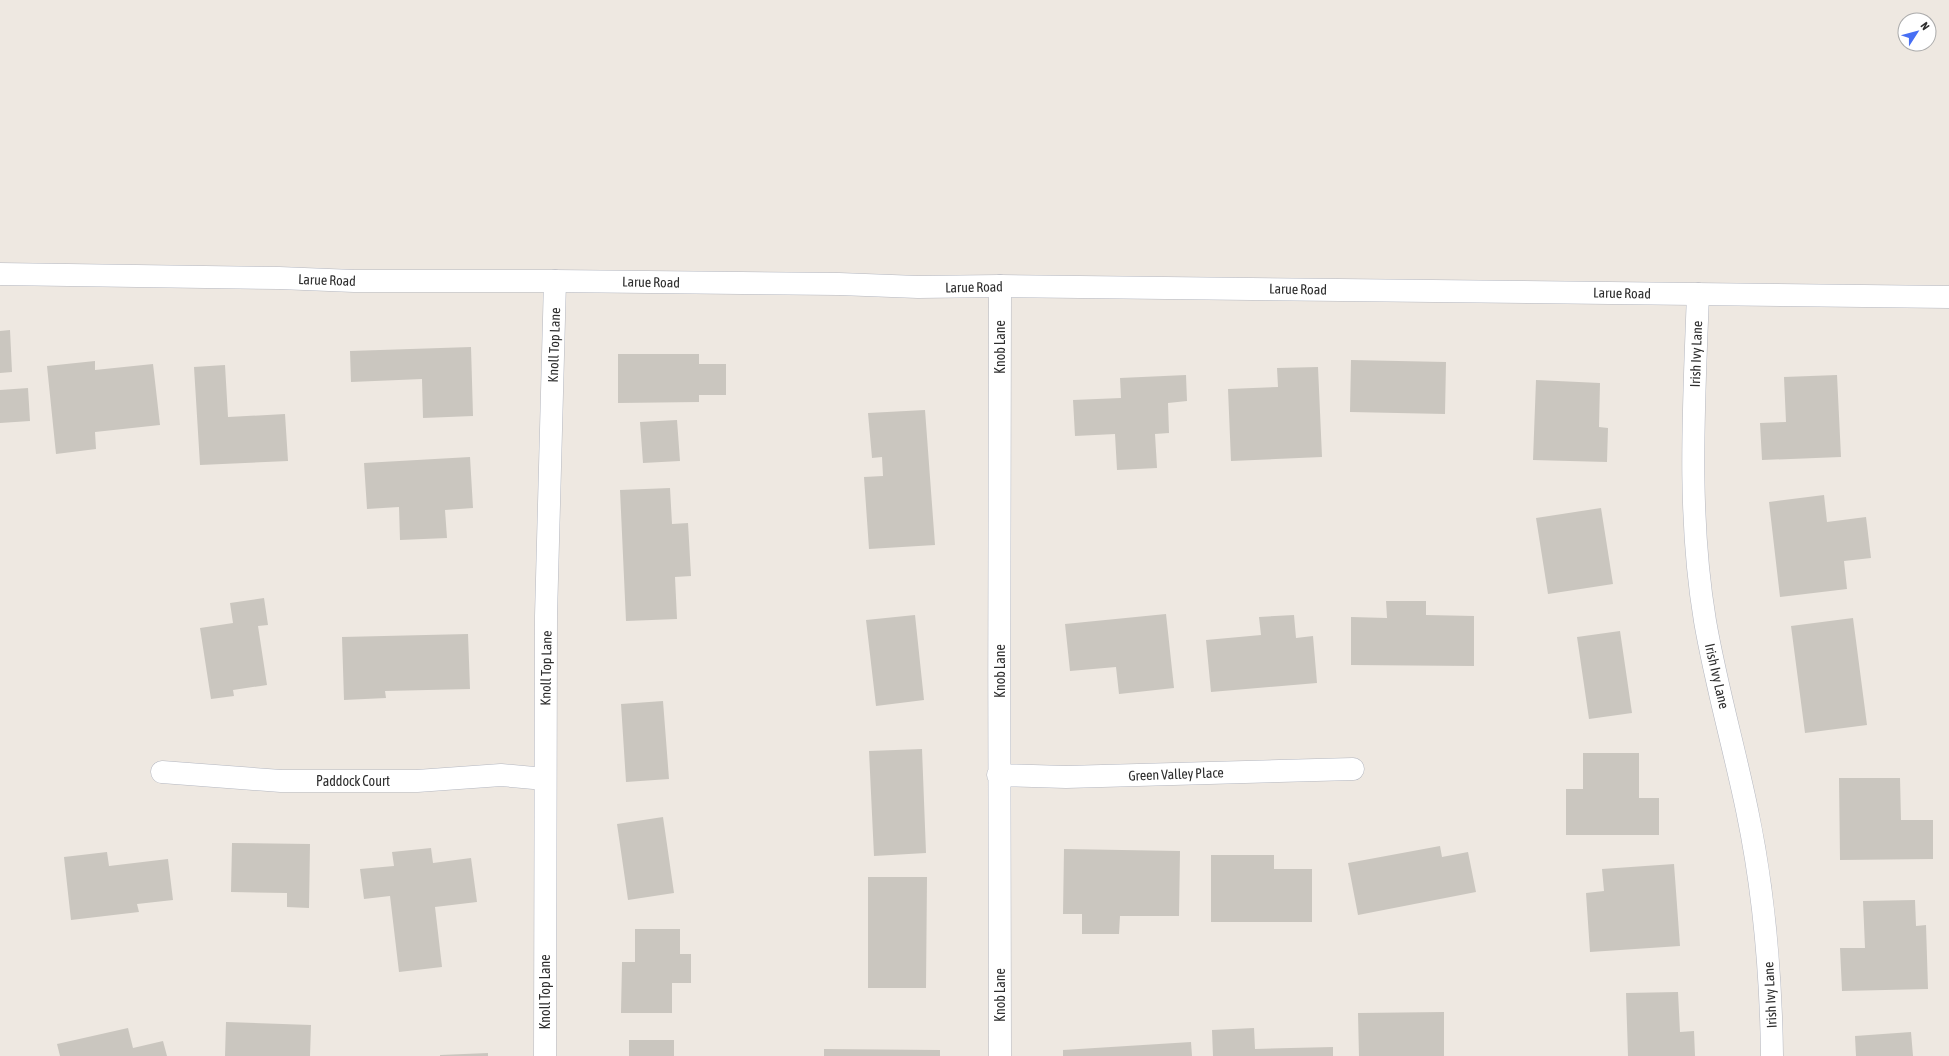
<svg xmlns="http://www.w3.org/2000/svg" width="1949" height="1056" font-family="'Asap Condensed',sans-serif">
<style>
.building{fill:#cac6bf}
.lines{fill:none;stroke-linecap:round;stroke-linejoin:round}
.minor-casing{stroke:#b4b7c0;stroke-width:23}
.tertiary-casing{stroke:#b4b7c0;stroke-width:23}
.minor{stroke:#fff;stroke-width:22}
.tertiary{stroke:#fff;stroke-width:22}
.labels{text-anchor:middle;dominant-baseline:central;stroke-width:3;stroke-linejoin:round;paint-order:stroke}
.street-label{font-size:14px;fill:#2d2d2d;stroke:#fff}
</style>
<rect width="100%" height="100%" fill="#eee8e1"/>
<!-- building -->
<path class="building" d="M10,330L12,372L0,373V331Z
M471,347L473,416L423,418L422,379L351,382L350,351Z
M618,354H699V364H726V395H699V402L618,403Z
M1351,360L1446,362L1445,414L1350,412Z
M95,361V370L153,364L160,425L95,432L96,449L56,454L47,366Z
M225,365L228,417L285,414L288,461L200,465L194,367Z
M1318,367L1322,457L1231,461L1228,389L1278,387L1277,368Z
M1186,375L1187,401L1168,403L1169,433L1155,434L1157,468L1117,470L1115,434L1075,436L1073,400L1121,398L1120,378Z
M1837,375L1841,457L1762,460L1760,423L1786,422L1784,377Z
M1536,380L1600,383L1599,427L1608,428L1607,462L1533,460Z
M28,388L30,421L0,423V390Z
M925,410L935,545L869,549L864,477L883,476L882,457L872,458L868,413Z
M677,420L680,461L643,463L640,422Z
M470,457L473,508L445,510L447,538L400,540L399,507L367,509L364,463Z
M670,488L672,524L688,523L691,576L675,577L677,619L626,621L620,490Z
M1824,495L1827,522L1866,517L1871,558L1844,561L1847,589L1780,597L1769,502Z
M1601,508L1613,584L1548,594L1536,518Z
M264,598L268,625L258,626L267,685L233,690L234,696L211,699L200,628L233,623L230,603Z
M1386,601H1426V615L1474,616V666L1351,665V617L1387,618Z
M1166,614L1174,688L1119,694L1116,667L1070,671L1065,624Z
M915,615L924,700L876,706L866,620Z
M1294,615L1296,638L1313,636L1317,683L1211,692L1206,640L1261,635L1259,617Z
M1853,618L1867,725L1805,733L1791,626Z
M1620,631L1632,713L1589,719L1577,637Z
M468,634L470,689L385,691L386,698L344,700L342,637Z
M663,701L669,779L626,782L621,704Z
M922,749L926,853L874,856L869,751Z
M1583,753H1639V798H1659V835H1566V789H1583Z
M1839,778H1900L1901,820H1933V859L1840,860Z
M663,817L674,893L628,900L617,824Z
M232,843L310,844L309,908L287,907V893L231,892Z
M1440,846L1442,857L1468,852L1476,892L1358,915L1348,863Z
M431,848L433,863L471,858L477,902L435,907L442,967L399,972L390,896L364,899L360,869L394,866L392,852Z
M1064,849L1180,851L1179,916H1120L1119,934H1082V914H1063Z
M107,852L109,866L168,859L173,900L137,904L139,912L71,920L64,857Z
M1211,855H1274V869H1312V922H1211Z
M1674,864L1680,946L1590,952L1586,893L1604,891L1602,869Z
M868,877H927L926,988H868Z
M1915,900L1916,926L1926,925L1928,989L1842,991L1840,948H1865L1863,901Z
M635,929H680V954H691V983H672V1013H621L622,962H635Z
M1678,992L1680,1032L1694,1031L1695,1056H1628L1626,993Z
M1444,1012V1056H1359L1358,1013Z
M226,1022L311,1025L310,1056H225Z
M128,1028L133,1048L163,1041L167,1056H60L57,1044Z
M1254,1028L1255,1049L1333,1047V1056H1213L1212,1030Z
M1911,1032L1913,1056H1856L1855,1036Z
M629,1040H674V1056H629Z
M1191,1042L1192,1056H1063V1050Z
M824,1049L940,1050V1056H824Z
M488,1053V1056H440V1055Z"/>
<g class="lines">
<!-- minor casing -->
<g class="minor-casing">
<path id="minor" d="M1000,286C1000,543 998,799 1000,1056
M1698,294C1694,403 1687,513 1705,621C1716,685 1734,747 1747,810C1764,891 1771,974 1772,1056
M162,772L281,781H417L501,775L545,779
M998,775L1066,777L1353,769
M545,1056L546,616L555,281"/>
</g>
<!-- tertiary casing -->
<g class="tertiary-casing">
<path id="tertiary" d="M0,274L279,278L354,281H555L839,284L918,287L1000,286L1949,297"/>
</g>
<!-- minor -->
<use href="#minor" class="minor"/>
<!-- tertiary -->
<use href="#tertiary" class="tertiary"/>
</g>
<g class="labels">
<!-- street labels -->
<g class="street-label">
<text transform="translate(327 280) rotate(2)">Larue Road</text>
<text transform="translate(651 282) rotate(1)">Larue Road</text>
<text transform="translate(974 287) rotate(-1)">Larue Road</text>
<text transform="translate(1298 289) rotate(1)">Larue Road</text>
<text transform="translate(1622 293) rotate(1)">Larue Road</text>
<text transform="translate(554 345) rotate(-88)">Knoll Top Lane</text>
<text transform="translate(1000 347) rotate(-90)">Knob Lane</text>
<text transform="translate(1696 354) rotate(-88)">Irish Ivy Lane</text>
<text transform="translate(546 668) rotate(-89)">Knoll Top Lane</text>
<text transform="translate(1000 671) rotate(-90)">Knob Lane</text>
<text transform="translate(1717 676) rotate(77)">Irish Ivy Lane</text>
<text transform="translate(1176 774) rotate(-2)">Green Valley Place</text>
<text x="353" y="781">Paddock Court</text>
<text transform="translate(545 992) rotate(-90)">Knoll Top Lane</text>
<text transform="translate(1000 995) rotate(-90)">Knob Lane</text>
<text transform="translate(1770 995) rotate(-93)">Irish Ivy Lane</text>
</g>
</g>
<!-- north arrow -->
<g transform="translate(1917 32) rotate(54)"><circle r="19" fill="#ffffff" stroke="#ababab"/>
<path d="M0-3L7 15L0 10L-7 15Z" fill="#476ff4"/>
<text y="-6" font-size="11" font-weight="bold" text-anchor="middle" fill="#2d2d2d">N</text>
</g>
</svg>
